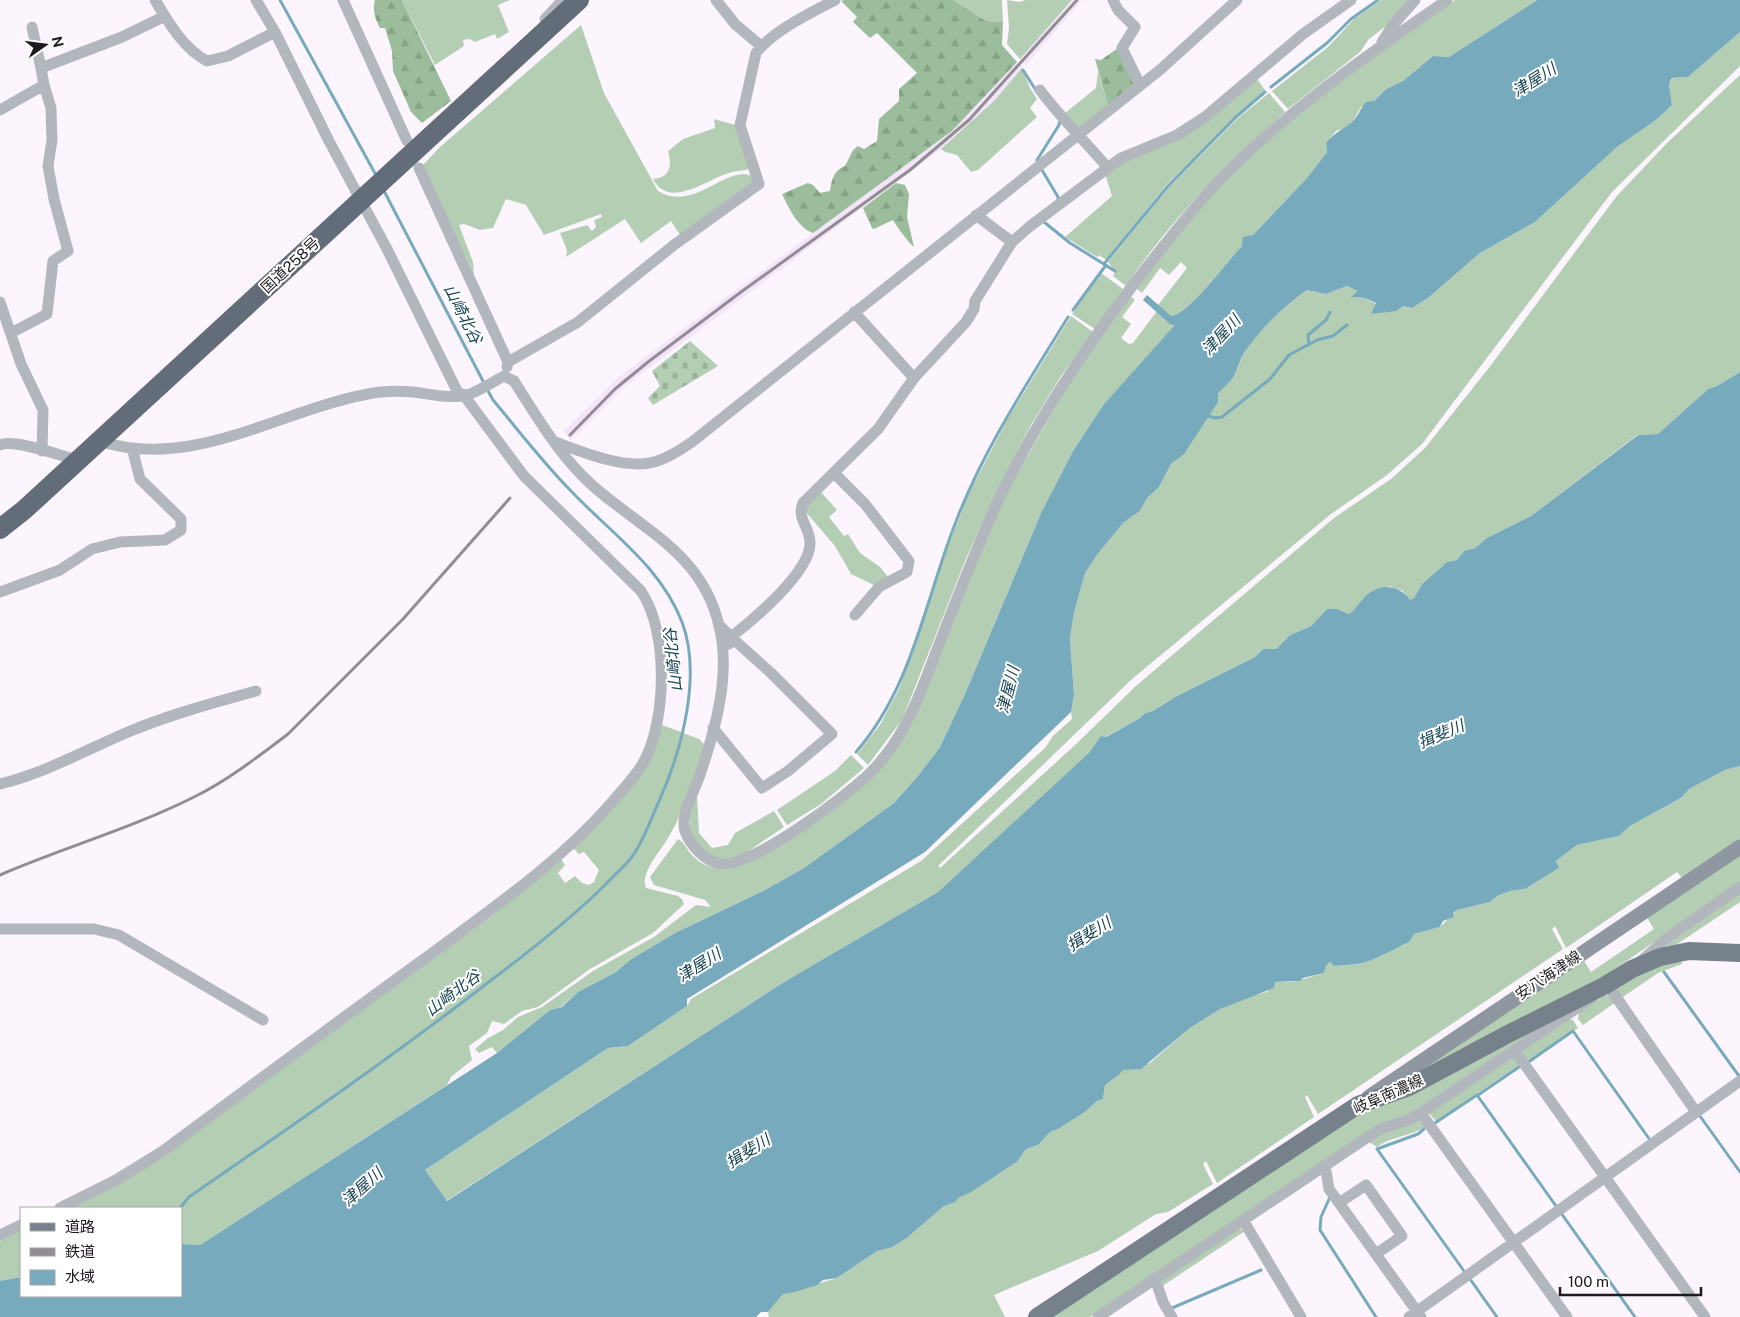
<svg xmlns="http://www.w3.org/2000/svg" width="1740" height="1317" font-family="'Public Sans','Noto Sans JP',sans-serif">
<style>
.built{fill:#f4e4fa}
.grass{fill:#b3ceb3}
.forest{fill:url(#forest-firs)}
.cemetery{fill:url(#cemetery-stones)}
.water{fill:#77aabd}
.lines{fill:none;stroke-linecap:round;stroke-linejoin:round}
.stream{stroke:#77aabd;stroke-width:3}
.street{stroke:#b1b7bd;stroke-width:11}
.secondary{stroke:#8f97a0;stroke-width:15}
.primary{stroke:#77818b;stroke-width:18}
.highway{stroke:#626d79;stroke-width:20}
.rail{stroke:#928c93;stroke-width:3}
.labels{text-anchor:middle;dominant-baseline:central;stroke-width:4;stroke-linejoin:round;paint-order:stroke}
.street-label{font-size:15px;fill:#1e1a1f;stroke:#fff}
.water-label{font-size:16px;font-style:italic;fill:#174352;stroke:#fff}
</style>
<defs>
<pattern id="forest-firs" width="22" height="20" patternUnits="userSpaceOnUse" patternTransform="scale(1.25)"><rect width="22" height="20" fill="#9bbd9b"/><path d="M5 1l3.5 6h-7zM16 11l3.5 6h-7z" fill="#85a285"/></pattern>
<pattern id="cemetery-stones" width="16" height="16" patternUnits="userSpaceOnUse" patternTransform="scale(1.25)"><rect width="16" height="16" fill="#b3ceb3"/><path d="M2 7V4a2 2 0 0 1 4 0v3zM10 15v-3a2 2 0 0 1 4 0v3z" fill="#9ab09a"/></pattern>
</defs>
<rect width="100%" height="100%" fill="#fcf5fe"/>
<!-- built -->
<path class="built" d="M1072,0H1082L1026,65L1020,59Z
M1017,62L1022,68L994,101L954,139L625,386L571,440L563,432L617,379L641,360L952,131Z"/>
<!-- grass -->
<path class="grass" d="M402,0H510L498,5L509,32L497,39L495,34L475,42L470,39L463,40L464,46L435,65Z
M953,0H1002L1003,22L986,21Z
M1007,0L1019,2L1026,0H1072L1020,59L1007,44L1009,28Z
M1381,0H1412L1390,23L1369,39L1360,52L1288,109L1272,91L1328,47L1354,19Z
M1455,0H1537L1449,57L1433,56L1403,81L1386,89L1374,101L1361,107L1353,121L1343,129L1336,131L1326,143L1327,152L1306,179L1253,235L1246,237L1242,246C1227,261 1190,313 1174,316C1169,318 1162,308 1158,305L1187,268L1181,262L1169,275L1160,268L1142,293L1136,288C1161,256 1185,224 1213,194C1284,119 1370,59 1455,0Z
M581,25L604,93L658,191C694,213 725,165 752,176L754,179L750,187L680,235L671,221L641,243L625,219L566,257L567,250L560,233L587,225L592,231L596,227L594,220L602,217L601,214L544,235L526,205L506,199L493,228L480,230L464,224L459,225L473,262L474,274L422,166L440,147Z
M1740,32V66L1612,192L1422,444L1387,475L1331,514L1132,679L938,866L940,868L1074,746L1137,685L1334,518L1391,479L1425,448L1488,369L1616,197L1667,143L1740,75V372L1717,386L1708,389L1658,434L1637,435L1531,516L1487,538L1475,548L1464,551L1457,560L1447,562L1422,584L1414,598L1410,601L1403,591L1389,586L1363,599L1357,608L1349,614L1337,609H1327L1311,626L1290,635L1276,649H1263L1255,657L1175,697L1153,711L1145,713L1140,718L1105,737L1101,736L1090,753L938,892L784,982L446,1201L425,1170L608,1048L628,1046L687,1006L691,999L921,861L1045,748L1053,736L1072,719L1071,712L1074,695L1070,638L1074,613L1085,573L1097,555L1123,523L1140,511L1147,498L1159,487L1171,464L1184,453L1218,399C1217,388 1228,385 1233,378C1238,370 1240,359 1246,350C1261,327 1284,306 1307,290L1326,294L1347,286L1359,291L1352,297L1365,298L1376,304L1372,314L1403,306L1412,308L1428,298L1480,253L1535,222L1617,147L1656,120L1672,105L1669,84L1673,78L1688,77Z
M1022,68L1030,88L1037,99L1030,108L1037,117L978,170L971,172L957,155L945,152L941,149L994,101Z
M1098,71L1108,105L1079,129L1064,114L1096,88Z
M1255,76L1265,90L1167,184L1106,260L1099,255L1097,257L1065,237L1112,196L1105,174L1124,159L1178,138Z
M1269,93L1285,112C1226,164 1170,220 1126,286L1113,276L1115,271L1108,262L1169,187L1237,119Z
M714,119L735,125L750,169C741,171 732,171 723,175C703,183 668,208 653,179C671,178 672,165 668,151L683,139L715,128Z
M1101,273L1123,289L1095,329L1072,314Z
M1130,296L1135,300L1122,317L1131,324L1121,338L1129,344L1133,343L1157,311L1164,319L1176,325L1104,404L1073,451L1042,511L965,694L940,747L918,776L894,803L804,868L765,890L675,933L630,960L616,972L578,992L561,1007L550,1010L497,1053L492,1047L479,1053L475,1049L488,1038L503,1030L518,1017L542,1007L593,971L654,937L696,905L711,907L705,900L654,885L650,877L678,839C685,843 686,848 691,854C707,872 727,871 748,862L884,762L1007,491L1070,382Z
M1071,316L1093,332L1061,376L1031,425L999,486L965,561L902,720L868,765L857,754L880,725L899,689L946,551L969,493L1007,420Z
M821,492L837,510L829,517L844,536L848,534L860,553L880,567L889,578L876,586L851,574L835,546L805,511L806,504Z
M660,724L699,739L705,745C695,779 684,813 665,843C658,854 640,874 646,888L678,896L682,899L684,904L653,933L590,969L538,1007L522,1011L504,1024L492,1021L487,1033L469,1046L472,1060L451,1077L447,1085L200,1245L181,1244V1208H71L167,1153L493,915L561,859L565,865L558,873L565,883L575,876L582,883L589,885L594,882L599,870L584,852L579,854L573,848L607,814Z
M851,755L864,768L821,804L787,825L777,810L835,771Z
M1740,766V840L1683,879L1677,872L1566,948L1555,926L1552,929L1563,949L1318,1114L1307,1095L1305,1097L1314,1117L1217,1183L1206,1161L1203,1164L1213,1184L1168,1212L1156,1214L1098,1251L994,1295L1005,1317H769L768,1312L783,1294L837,1278L877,1251L908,1237L944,1206L999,1174L1017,1162L1026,1149L1038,1145L1050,1132L1058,1129L1085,1112L1097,1101L1103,1099L1105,1085L1119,1075L1123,1070L1150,1063L1190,1028L1220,1009L1247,997L1267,992L1275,982H1293L1324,973L1326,966L1330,962L1334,966L1360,964L1383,955L1397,946L1403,945L1414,934L1440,927L1457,910L1490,902L1497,896L1510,891L1525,889L1559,868L1556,861L1577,845L1619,836L1630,826L1681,798L1689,789L1725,770Z
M697,794L699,833L712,848L728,845L735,833L774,811L784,827L741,856L723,859L713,857L704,850L690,833V817Z
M1740,853V883L1577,995L1394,1086L1583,959L1591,972L1654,929L1646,916Z
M1740,892V902L1670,949L1667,945Z
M1681,961L1682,964L1658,973L1620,999L1615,987L1656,964Z
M1605,995L1611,996L1616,1002L1583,1025L1578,1019L1579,1012Z
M1574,1007L1408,1117L1377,1126L1090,1317H1049L1356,1112Z
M1567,1019L1573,1020L1578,1028L1527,1062L1522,1055L1523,1049Z
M1510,1056L1517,1058L1521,1064L1436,1121L1428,1112Z
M1422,1119L1427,1126C1412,1136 1392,1136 1377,1147L1366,1140Z
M1238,1228L1245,1231L1161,1287V1278Z
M21,1231V1277L0,1281V1241Z"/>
<!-- forest -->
<path class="forest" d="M375,0H402L451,101L422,123L411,112L393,71L392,51L385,28H380C375,19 372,10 375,0Z
M845,0H953L986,21L1003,22L1002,45L1017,62L952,131L813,233C797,227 789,208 782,194L808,183L813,185L820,193L830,191C832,179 833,171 845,166L853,150L858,146L864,149L877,141L879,119L899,101V89L917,73L877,33L870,38L853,22L857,17L841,1Z
M1118,48L1136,83L1108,105L1095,59L1101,60Z
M896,183L905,185L909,194L907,217L914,247C908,242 897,227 893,220L874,229L872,228L863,208Z"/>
<!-- cemetery -->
<path class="cemetery" d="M690,341L718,366L653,405L648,398L660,386L652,371Z"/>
<!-- water -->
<path class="water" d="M1537,0H1740V32L1688,77L1672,78L1669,84L1672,105L1656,120L1617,147L1535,222L1480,253L1428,298L1412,308L1403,306L1396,311L1371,314L1376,303L1365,298L1351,297L1358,291L1347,286L1326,294L1307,290C1284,306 1262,327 1246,350C1240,358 1238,369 1233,378C1229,383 1222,388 1218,394V402L1184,454L1171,464L1159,487L1147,498L1140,511L1123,523L1097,555L1085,573L1074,613L1070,638L1074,695L1071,712L925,852L687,999V1006L628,1046L608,1048L425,1170L447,1201L784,982L938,892L1089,753L1101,736L1106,737L1140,718L1145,713L1153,711L1175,697L1255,657L1263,649H1276L1290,635L1311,626L1327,609H1337L1349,614C1356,609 1358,604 1363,599C1377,583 1398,583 1410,600L1414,598L1422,584L1439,569L1447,562L1457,560L1464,551L1475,548L1487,538L1531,516L1638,435L1658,434L1708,389L1717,386L1740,372V766L1725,770L1689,789L1681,798L1630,826L1619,836L1577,845L1556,861L1559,868L1525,889L1510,891L1497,896L1490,902L1457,910L1453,913L1454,917L1443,921L1440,927L1414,934L1409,942C1393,949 1375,961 1358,964C1350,965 1342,965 1334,966L1330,962L1326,966L1324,973L1303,978L1300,981L1275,982L1274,988L1220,1009L1190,1028L1141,1069L1123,1070L1119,1075L1105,1085L1103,1099L1097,1101L1085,1112L1058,1129L1050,1132L1038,1145L1026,1149L1017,1162L971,1192L958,1198L955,1202L944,1206L908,1237L892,1247L877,1251L837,1278L823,1280L817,1285L795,1292L783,1294L768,1312H761L756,1317H0V1281L21,1277V1296H181V1244L200,1245L497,1053L550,1010L562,1007L578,992L616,972L630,960L675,933L765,890L804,868L894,803L918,776L940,747L965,694L1042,511L1073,451L1104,404L1175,325L1170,324L1143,300L1147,295L1171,316C1187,317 1228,260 1242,246L1243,237L1253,235L1306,179L1327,152L1326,143C1334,133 1342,130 1352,122C1358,116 1360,109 1366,102L1374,101L1386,89L1403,81L1433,56L1449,57Z"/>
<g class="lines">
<!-- stream -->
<path class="stream" d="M280,0L377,177
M1023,70L1037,92
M1271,87L1327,43L1351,19L1378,0
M1037,160L1059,125L1060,120
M1042,170L1058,197V202
M383,189L484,383
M1044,222L1070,243L1115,271
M1104,264L1168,186L1236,117L1265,92
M1073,310L1106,265
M1309,345L1308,335L1326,320L1330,312
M1205,415L1215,418L1222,417L1270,379L1289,355L1317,340L1333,336L1347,325
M856,752C912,688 925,601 955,524C983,450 1027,384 1068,317
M1664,972L1739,1076
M1527,1063L1573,1031L1650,1140
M1478,1095L1519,1067
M1700,1116L1740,1172
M1435,1123L1477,1095L1556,1206
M1424,1129L1418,1134L1377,1149L1464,1271
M1330,1197L1321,1217L1320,1230L1376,1317
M180,1208L189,1197C292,1126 395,1055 494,978C534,948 573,917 608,882C615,874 624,867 631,858C644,841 651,818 660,799C682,749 702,675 682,622C660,566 612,534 572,492C544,464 519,431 493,400L487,389
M1563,1212L1561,1213L1635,1317
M1470,1279L1497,1317
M1172,1308L1261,1270"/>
<!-- street -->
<path class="street" d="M155,0C169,23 183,48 207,61L228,56L275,32L329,141L387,249L459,395
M256,0L275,32
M343,0L407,141
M716,0L735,24L761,46
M1113,0L1118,10L1135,27L1122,48L1140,85
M545,19L563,0
M32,27L41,68
M1382,42L1393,25L1415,0
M1040,90C1060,117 1085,141 1107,167
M0,110L44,85L41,68L122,37L165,16
M419,168L508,362L507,367
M976,215L1012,242
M0,302L21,364L43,410L42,451
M854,312L914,378
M11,333L47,314L53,261L68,251L54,199L48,166L52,140L51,108L44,85
M508,362L578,322L674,245L759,184L740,125L756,53C773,31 810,13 835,0
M99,441C193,471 277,411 368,394C382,391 399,391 413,392C431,394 453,400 470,394C482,389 493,382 504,376L514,381C537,417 560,457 593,486C643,530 703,554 719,626C731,673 716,727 701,772C696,788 685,805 684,822C683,834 691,844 699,852C706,859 713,863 722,864C755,865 845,797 870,773C880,763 890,750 897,739C917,707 929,669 943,634C962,585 981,536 1004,488C1043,410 1093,336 1147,267C1175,231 1205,193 1239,161C1302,100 1375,50 1447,0
M555,442C581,452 627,470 654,462C668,458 680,450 692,442L1161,69L1237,0
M0,445C13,438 61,456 78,460
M835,474L865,504L909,561L907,572L879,587L855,615
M0,592L60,570L92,549L120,542L165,540L181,530V519L140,479L132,448
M720,626L731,637C753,620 809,573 810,544C811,528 796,519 803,503L878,429L914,378L966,322L974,309L975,301L1012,242L1029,227L1121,158L1177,135L1205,117L1303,34L1351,0
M713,728L762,788L788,771L832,734L770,672L731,637L729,644
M0,784C45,773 86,750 128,732C169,715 212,703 256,691
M0,929H94L119,935L263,1020
M1641,961L1666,939L1740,887
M1607,984L1696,1112
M1515,1051L1705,1317
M1421,1113L1567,1317
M1325,1165L1329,1189L1421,1317
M1339,1203L1366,1185L1402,1236L1376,1254
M60,1208L116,1180L163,1151C252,1085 341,1019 431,954C494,907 560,862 612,802C622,790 634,778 642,765C667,723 669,632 641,591L524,476L463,394
M1243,1220L1301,1317
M0,1235L21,1225
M1155,1278L1163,1302L1172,1317
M1098,1317L1380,1129L1409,1120L1421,1113L1592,998
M1409,1317L1740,1081"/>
<!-- secondary -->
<path class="secondary" d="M1369,1097L1740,847"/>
<!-- primary -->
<path class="primary" d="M1037,1317L1358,1105L1409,1087L1508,1034L1604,986L1632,969L1660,957L1689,951L1740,953"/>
<!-- highway -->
<path class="highway" d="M0,529L24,510L579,0"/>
<!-- rail -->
<path class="rail" d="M570,435L615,389L648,362L741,292L910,170L969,120L1077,0
M0,875C65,847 133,828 196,796C228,780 259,756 288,734L403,619L510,498"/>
</g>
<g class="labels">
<!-- street labels -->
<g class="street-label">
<text transform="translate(290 265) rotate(-43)">国道258号</text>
<text transform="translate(1548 975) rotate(-34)">安八海津線</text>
<text transform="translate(1388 1094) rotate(-24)">岐阜南濃線</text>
</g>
<!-- water labels -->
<g class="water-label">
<text transform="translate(1534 80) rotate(-32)">津屋川</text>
<text transform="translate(463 314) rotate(63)">山崎北谷</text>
<text transform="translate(1221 335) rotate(-47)">津屋川</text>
<text transform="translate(673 660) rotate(-96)">山崎北谷</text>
<text transform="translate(1008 690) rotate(-76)">津屋川</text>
<text transform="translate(1441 734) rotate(-23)">揖斐川</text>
<text transform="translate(1089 934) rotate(-32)">揖斐川</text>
<text transform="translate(699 965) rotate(-32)">津屋川</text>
<text transform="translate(453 993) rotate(-37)">山崎北谷</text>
<text transform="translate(748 1151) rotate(-32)">揖斐川</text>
<text transform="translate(362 1187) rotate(-42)">津屋川</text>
</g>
</g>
<!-- legend -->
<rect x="20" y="1207" width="162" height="90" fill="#ffffff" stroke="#a5a3a5"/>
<rect x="30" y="1223" width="25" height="8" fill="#77818b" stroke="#a5a3a5"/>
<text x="65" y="1232" font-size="15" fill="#1e1a1f">道路</text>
<rect x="30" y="1248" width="25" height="8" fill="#928c93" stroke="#a5a3a5"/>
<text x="65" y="1257" font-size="15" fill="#1e1a1f">鉄道</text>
<rect x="30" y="1270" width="25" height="15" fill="#77aabd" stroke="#a5a3a5"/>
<text x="65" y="1282" font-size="15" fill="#1e1a1f">水域</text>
<!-- north arrow -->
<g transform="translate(45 45) rotate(76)" stroke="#ffffff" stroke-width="4" paint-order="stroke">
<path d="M0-4L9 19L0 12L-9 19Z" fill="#1e1a1f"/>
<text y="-8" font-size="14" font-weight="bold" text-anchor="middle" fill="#1e1a1f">N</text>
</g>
<!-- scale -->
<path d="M1560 1287v8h141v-8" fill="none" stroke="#1e1a1f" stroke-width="2.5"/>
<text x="1568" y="1287" font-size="15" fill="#1e1a1f" stroke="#ffffff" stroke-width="4" paint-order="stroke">100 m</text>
</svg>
